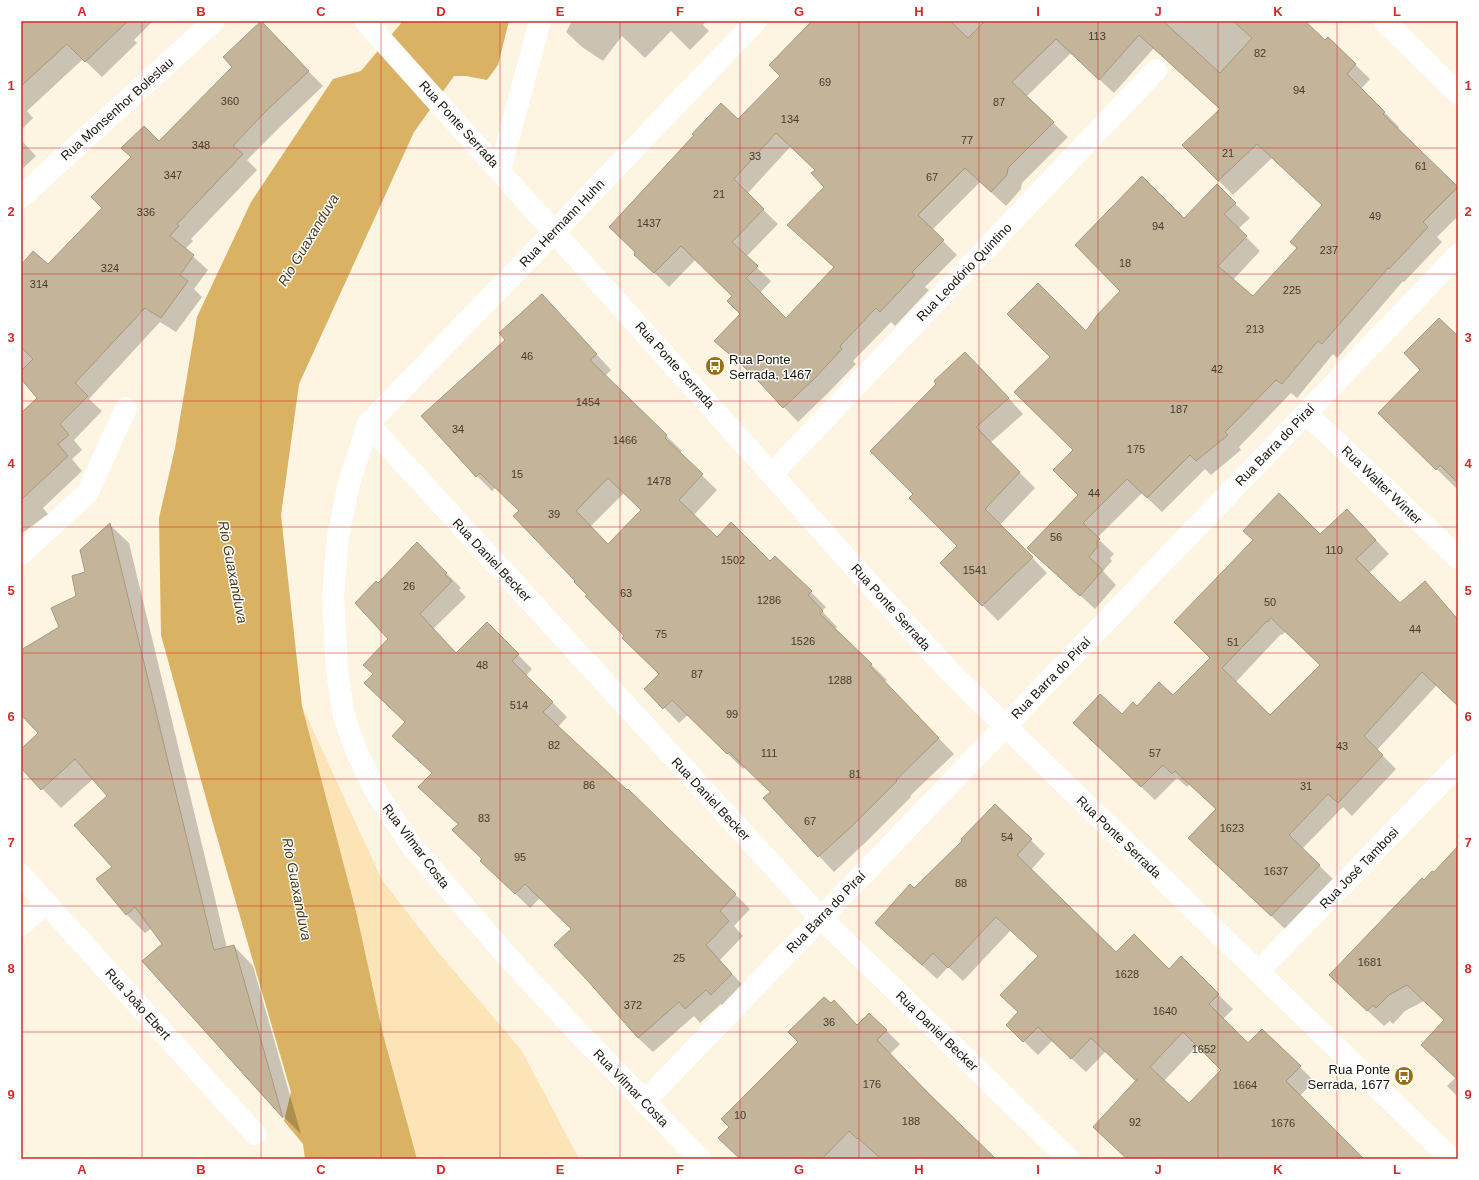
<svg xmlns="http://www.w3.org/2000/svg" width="1479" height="1180" font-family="Helvetica,sans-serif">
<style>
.green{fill:#fce4b7}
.water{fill:#d9b263}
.shadow{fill:#0003;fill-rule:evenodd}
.building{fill:#c4b59a;stroke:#a7997e;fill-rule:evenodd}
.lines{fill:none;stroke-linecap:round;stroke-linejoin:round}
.minor{stroke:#fff;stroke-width:22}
.tertiary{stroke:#fff;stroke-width:22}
.grid{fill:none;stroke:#d62828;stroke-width:1;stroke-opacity:0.55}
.labels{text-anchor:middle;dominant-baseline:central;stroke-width:3;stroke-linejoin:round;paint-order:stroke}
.number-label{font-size:11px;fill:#433c2d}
.street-label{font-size:13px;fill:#181309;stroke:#fff}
.poi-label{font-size:13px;fill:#181309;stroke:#fff;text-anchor:start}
.water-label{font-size:14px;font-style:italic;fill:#493815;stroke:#fff}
.neatline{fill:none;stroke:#d62828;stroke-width:1.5}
.grid-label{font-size:13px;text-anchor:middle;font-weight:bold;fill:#d62828}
</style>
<rect width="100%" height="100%" fill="#fdf4e2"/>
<!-- green -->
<path class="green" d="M302,706L382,880L438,952L522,1051L579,1159H417L383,1034L356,911Z"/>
<!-- water -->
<path class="water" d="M403,21H509L498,65L487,80L466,76H454L414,132L299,384L281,515L302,706L356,911L383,1034L417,1159H305L303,1144L284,1121L291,1092L212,820L161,635L159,518L175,448L197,317L251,202L333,79L361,71Z"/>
<!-- shadow -->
<path class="shadow" d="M21,21H153L134,40L137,43L102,77L83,59L27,111L33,118L21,130Z
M572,21H706L703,25L709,31L690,50L671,31L645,58L622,36L603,61L582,47L566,32Z
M812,21H1303L1325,42L1328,38L1370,79L1361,89L1399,127L1397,129L1458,189V216L1437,237L1442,242L1404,282L1403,281L1337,358L1333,354L1297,398L1291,393L1239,447L1241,450L1211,475L1205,469L1162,512L1142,493L1097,538L1114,554L1110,558L1112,561L1103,571L1116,585L1095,609L1028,548L1079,495L1074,450L1086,333L1184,219L1217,186L1250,218L1238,229L1260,251L1233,280L1253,298L1298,248L1323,206L1272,158L1233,195L1183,145L1221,110L1154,48L1114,93L1071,53L1026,97L1068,137L1022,183L1021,189L1006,206L980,182L932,230L957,255L925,287L929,290L895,326L891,322L853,361L856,364L828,393L798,422L760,382L715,341L741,314L733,296L696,259L669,287L635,254L738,121L781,76ZM791,146L816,170L826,187L803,239L835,268L786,319L760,293L771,281L746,257L778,224L747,194Z
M275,37L323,86L281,126L247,160L257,170L191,239L193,241L185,249L208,270L194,289L202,297L176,332L160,322L89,399L102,411L74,440L82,450L72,459L82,471L43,508L48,514L21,534V414L39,398L21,377V266L48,265L103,208L159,143Z
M21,140L36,156L21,170Z
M542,295L611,370L605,376L682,451L679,453L717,490L693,516L717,539L770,562L811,592L826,607L822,611L837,627L835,629L887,680L884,682L954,754L910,796L911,797L867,841L834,872L765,798L771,792L745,767L743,769L688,715L679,723L646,689L660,675L588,595L520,511L496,487L492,491L477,476L507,341ZM624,493L642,510L608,546L590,527Z
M1458,331V490L1380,413Z
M981,368L1023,414L990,443L1035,488L1000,525L1047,573L998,621L941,563L958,546L914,494Z
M1361,524L1389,554L1369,573L1400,604L1425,582L1458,619V705L1437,685L1377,750L1396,769L1352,816L1343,807L1302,849L1333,879L1285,929L1203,851L1217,810L1190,784L1187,787L1177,778L1155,800L1074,723L1122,715L1137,707L1174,697L1212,658L1320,535ZM1286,631L1321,665L1270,717L1235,683L1281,634L1282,635Z
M110,525L129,543L227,948L234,946L253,966L301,1134L284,1117L143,961L163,945L152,928L145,933L126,914L113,867L108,796L93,779L61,808L21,767L39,733L23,716L21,718V652L61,627L77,597L86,572Z
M417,544L461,588L459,590L466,597L433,629L457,654L487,623L532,669L526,676L567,717L558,727L627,792L628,790L750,909L734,926L743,936L720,960L746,989L726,1009L721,1004L700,1023L694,1016L653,1052L638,1038L572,929L540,898L530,908L496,875L483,859L459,824L406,722L374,674L389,639L378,584Z
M995,805L1045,854L1031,870L1116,954L1169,970L1181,958L1233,1009L1223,1019L1248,1044L1262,1030L1300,1067L1314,1081L1300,1096L1362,1159H1128L1137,1081L1106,1051L1086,1072L1052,1041L1038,1055L1007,1025L1019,1013L1039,957L1011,930L963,981L948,967L937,979L891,937L914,889L963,841ZM1198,1045L1223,1070L1189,1105L1164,1081Z
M1458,848V1097L1447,1086L1456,1077L1445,1021L1424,1001L1405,1011L1393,1024L1390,1021L1384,1026L1346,991L1424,881L1434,874Z
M869,1014L900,1044L890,1054L995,1159H741L858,1026Z"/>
<!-- building -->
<path class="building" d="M21,21H128L85,62L67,44L21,86Z
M261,21L309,71L266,111L233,146L243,154L177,224L179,226L170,236L194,255L180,275L188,281L161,318L145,308L75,383L88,396L60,424L69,435L58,444L68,456L21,500V413L37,398L21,379V371L33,359L21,347V265L33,251L48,264L102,208L91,197L131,157L121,148L144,126L159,141L232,67L223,57Z
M812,21H950L968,38L985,21H1163L1220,73L1252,38L1233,21H1305L1325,40L1328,37L1356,64L1347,74L1385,112L1383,114L1458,187L1423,222L1428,227L1389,269L1388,268L1322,344L1318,341L1282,384L1276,380L1225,432L1228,435L1196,461L1190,455L1147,498L1127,479L1083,523L1100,539L1096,543L1098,546L1089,557L1103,570L1080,596L1027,548L1078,495L1053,470L1073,450L1014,392L1050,357L1007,314L1038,283L1086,331L1098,314L1120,291L1075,245L1142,176L1184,218L1217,184L1236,203L1224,214L1247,236L1218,266L1253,296L1297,248L1290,242L1322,205L1257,144L1218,181L1182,145L1220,109L1139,35L1099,80L1056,39L1012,82L1054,122L1008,168L1007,175L991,192L965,168L918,215L944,240L912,272L915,275L880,312L876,308L840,346L842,349L814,379L783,408L751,373L714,341L740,314L727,301L732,296L681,246L654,273L634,255L635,252L609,227L694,135L692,134L721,103L738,119L780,76L769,65ZM776,133L815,170L811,173L824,187L787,225L834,267L786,318L746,278L758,266L732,242L764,209L734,179Z
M542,294L597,354L590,360L667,435L665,438L703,474L679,500L717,537L731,522L770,561L775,556L812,591L808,595L823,611L820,614L872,664L870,666L939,738L896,780L897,781L852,826L818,857L763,798L770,792L729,752L727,754L672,700L663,709L644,689L659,674L622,638L624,636L585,596L587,595L574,582L575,581L513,516L519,511L480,473L476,477L421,416L505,340L499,333ZM608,478L641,510L608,544L576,511Z
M1439,318L1458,336V483L1440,465L1436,470L1378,413L1420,370L1404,353Z
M965,352L1009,398L976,427L1020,472L985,509L1033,557L982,606L940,563L957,546L909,498L913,494L870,451L936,384L934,381Z
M1279,493L1320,534L1347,509L1376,540L1356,559L1400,603L1425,581L1458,620V706L1422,672L1364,736L1383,755L1338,803L1328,794L1289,835L1320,865L1271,916L1188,838L1216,809L1175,771L1172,774L1163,765L1141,787L1073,723L1100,694L1122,714L1133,702L1137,706L1159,682L1173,695L1210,658L1174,622L1253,540L1243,531ZM1271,618L1320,665L1270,715L1222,668L1267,621L1268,622Z
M110,523L214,950L234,945L283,1118L142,961L162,944L135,907L126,915L96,879L112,867L74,825L107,796L75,759L41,790L21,768V749L38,733L21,715V650L59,627L51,608L76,596L72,576L85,572L80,550Z
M417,542L447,573L445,575L452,581L420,614L456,653L487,622L519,654L512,661L553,702L543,712L627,790L628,789L736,894L720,911L729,921L706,945L732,974L711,995L706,990L685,1009L679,1002L638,1038L587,980L554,945L571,929L525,884L515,894L480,861L482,859L452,830L458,824L418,787L432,773L392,736L405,722L364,683L373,674L363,665L388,639L355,603L376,581L378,583Z
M995,804L1032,839L1017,855L1116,952L1134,934L1169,969L1181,956L1219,994L1209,1004L1248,1043L1262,1029L1301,1066L1286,1081L1364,1159H1127L1093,1127L1138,1078L1136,1081L1091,1038L1071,1059L1038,1027L1023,1042L1006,1025L1018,1012L1000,995L1038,956L996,917L948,968L933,953L922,965L875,923L910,884L914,888L962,841L961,839ZM1183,1032L1221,1070L1189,1103L1150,1067Z
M1458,846V1080L1421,1045L1444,1020L1407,985L1389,995L1376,1008L1373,1005L1367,1011L1329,975L1422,878L1424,880L1432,871L1434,872Z
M824,997L831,1003L834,1000L857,1025L869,1013L887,1030L877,1040L928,1093L996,1159H881L858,1138L857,1139L849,1131L822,1159H740L718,1138L729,1127L721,1119L798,1042L788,1032Z"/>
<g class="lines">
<!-- minor -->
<path class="minor" d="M1384,21L1458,93
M500,170L540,21
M21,197L214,21
M1306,413L1458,558
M368,424L821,918L1069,1159
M772,474L1156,70
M21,554L88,492L126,408
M21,875L255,1134
M21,925L46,902
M1259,971L1458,765
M644,1102L1458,255
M700,1159L573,1027L507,956L411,845L379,797L358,755L344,717L337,671L333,596L338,537L349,483L368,424L555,231L756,21"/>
<!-- tertiary -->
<path class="tertiary" d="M365,21L894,611L954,676L1451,1159"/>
</g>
<!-- grid -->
<path class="grid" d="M142,21V1159M261,21V1159M381,21V1159M500,21V1159M620,21V1159M740,21V1159M859,21V1159M979,21V1159M1098,21V1159M1218,21V1159M1337,21V1159M21,148H1458M21,274H1458M21,401H1458M21,527H1458M21,653H1458M21,779H1458M21,906H1458M21,1032H1458"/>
<!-- icons -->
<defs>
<g id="bus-disc" transform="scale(1)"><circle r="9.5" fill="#957019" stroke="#fff"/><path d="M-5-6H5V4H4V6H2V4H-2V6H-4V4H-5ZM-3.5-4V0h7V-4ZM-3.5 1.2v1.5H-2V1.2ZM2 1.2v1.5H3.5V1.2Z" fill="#fff"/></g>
</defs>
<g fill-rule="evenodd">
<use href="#bus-disc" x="715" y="366"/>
<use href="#bus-disc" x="1404" y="1076"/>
</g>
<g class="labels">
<!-- number labels -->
<g class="number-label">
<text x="1097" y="36">113</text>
<text x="1260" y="53">82</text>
<text x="825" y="82">69</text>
<text x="1299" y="90">94</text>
<text x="230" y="101">360</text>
<text x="999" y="102">87</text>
<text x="790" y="119">134</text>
<text x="967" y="140">77</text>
<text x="201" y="145">348</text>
<text x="1228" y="153">21</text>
<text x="755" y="156">33</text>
<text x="1421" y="166">61</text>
<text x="173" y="175">347</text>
<text x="932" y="177">67</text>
<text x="719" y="194">21</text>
<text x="146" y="212">336</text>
<text x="1375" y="216">49</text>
<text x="649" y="223">1437</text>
<text x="1158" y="226">94</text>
<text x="1329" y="250">237</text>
<text x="1125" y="263">18</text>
<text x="110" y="268">324</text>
<text x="39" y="284">314</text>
<text x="1292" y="290">225</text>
<text x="1255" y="329">213</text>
<text x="527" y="356">46</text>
<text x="1217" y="369">42</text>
<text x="588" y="402">1454</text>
<text x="1179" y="409">187</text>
<text x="458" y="429">34</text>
<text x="625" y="440">1466</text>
<text x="1136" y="449">175</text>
<text x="517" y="474">15</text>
<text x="659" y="481">1478</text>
<text x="1094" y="493">44</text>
<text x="554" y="514">39</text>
<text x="1056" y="537">56</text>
<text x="1334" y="550">110</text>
<text x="733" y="560">1502</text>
<text x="975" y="570">1541</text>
<text x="409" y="586">26</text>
<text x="626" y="593">63</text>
<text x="769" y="600">1286</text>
<text x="1270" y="602">50</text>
<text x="1415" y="629">44</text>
<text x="661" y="634">75</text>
<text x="803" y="641">1526</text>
<text x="1233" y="642">51</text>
<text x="482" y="665">48</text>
<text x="697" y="674">87</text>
<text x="840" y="680">1288</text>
<text x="519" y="705">514</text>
<text x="732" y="714">99</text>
<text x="554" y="745">82</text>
<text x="1342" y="746">43</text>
<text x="769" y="753">111</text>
<text x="1155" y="753">57</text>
<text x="855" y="774">81</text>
<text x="589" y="785">86</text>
<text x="1306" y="786">31</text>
<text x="484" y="818">83</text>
<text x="810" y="821">67</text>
<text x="1232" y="828">1623</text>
<text x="1007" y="837">54</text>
<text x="520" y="857">95</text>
<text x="1276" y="871">1637</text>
<text x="961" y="883">88</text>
<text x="679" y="958">25</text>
<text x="1370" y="962">1681</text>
<text x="1127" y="974">1628</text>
<text x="633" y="1005">372</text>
<text x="1165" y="1011">1640</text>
<text x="829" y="1022">36</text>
<text x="1204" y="1049">1652</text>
<text x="872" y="1084">176</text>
<text x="1245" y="1085">1664</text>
<text x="740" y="1115">10</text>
<text x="911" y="1121">188</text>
<text x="1135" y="1122">92</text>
<text x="1283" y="1123">1676</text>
</g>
<!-- street labels -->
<g class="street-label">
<text transform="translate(117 109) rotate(-42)">Rua Monsenhor Boleslau</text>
<text transform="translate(459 124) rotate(48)">Rua Ponte Serrada</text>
<text transform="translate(562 223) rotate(-46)">Rua Hermann Huhn</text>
<text transform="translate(964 272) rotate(-46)">Rua Leodório Quintino</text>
<text transform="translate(675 365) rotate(48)">Rua Ponte Serrada</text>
<text transform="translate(1275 445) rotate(-46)">Rua Barra do Piraí</text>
<text transform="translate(1382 485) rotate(44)">Rua Walter Winter</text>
<text transform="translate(492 560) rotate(47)">Rua Daniel Becker</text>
<text transform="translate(891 607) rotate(48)">Rua Ponte Serrada</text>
<text transform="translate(1051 678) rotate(-46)">Rua Barra do Piraí</text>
<text transform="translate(711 799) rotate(47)">Rua Daniel Becker</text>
<text transform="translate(1119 837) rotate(44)">Rua Ponte Serrada</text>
<text transform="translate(416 846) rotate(53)">Rua Vilmar Costa</text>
<text transform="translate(1359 868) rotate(-46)">Rua José Tambosi</text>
<text transform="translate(826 912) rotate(-46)">Rua Barra do Piraí</text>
<text transform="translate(138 1004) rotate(48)">Rua João Ebert</text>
<text transform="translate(937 1031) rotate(44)">Rua Daniel Becker</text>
<text transform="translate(631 1088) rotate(46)">Rua Vilmar Costa</text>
</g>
<!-- poi labels -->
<g class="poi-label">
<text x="729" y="359">Rua Ponte<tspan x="729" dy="15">Serrada, 1467</tspan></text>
<text x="1390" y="1069" text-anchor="end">Rua Ponte<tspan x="1390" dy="15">Serrada, 1677</tspan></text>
</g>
<!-- water labels -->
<g class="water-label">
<text transform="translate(308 240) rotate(-59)">Rio Guaxanduva</text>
<text transform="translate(233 572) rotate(79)">Rio Guaxanduva</text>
<text transform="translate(297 889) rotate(79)">Rio Guaxanduva</text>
</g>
</g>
<!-- border -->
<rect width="1479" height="1180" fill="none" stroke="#ffffff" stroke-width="44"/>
<rect x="22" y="22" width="1435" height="1136" class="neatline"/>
<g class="grid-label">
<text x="82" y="16">A</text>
<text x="201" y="16">B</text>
<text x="321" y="16">C</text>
<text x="441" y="16">D</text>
<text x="560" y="16">E</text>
<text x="680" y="16">F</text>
<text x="799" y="16">G</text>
<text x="919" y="16">H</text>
<text x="1038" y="16">I</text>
<text x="1158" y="16">J</text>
<text x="1278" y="16">K</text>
<text x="1397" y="16">L</text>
<text x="11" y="90">1</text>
<text x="1468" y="90">1</text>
<text x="11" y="216">2</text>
<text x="1468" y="216">2</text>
<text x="11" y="342">3</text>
<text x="1468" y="342">3</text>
<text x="11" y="468">4</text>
<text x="1468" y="468">4</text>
<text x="11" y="595">5</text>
<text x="1468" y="595">5</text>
<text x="11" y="721">6</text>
<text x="1468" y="721">6</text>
<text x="11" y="847">7</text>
<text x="1468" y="847">7</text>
<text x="11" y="973">8</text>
<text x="1468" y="973">8</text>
<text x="11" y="1099">9</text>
<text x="1468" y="1099">9</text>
<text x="82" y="1174">A</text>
<text x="201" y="1174">B</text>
<text x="321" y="1174">C</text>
<text x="441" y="1174">D</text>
<text x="560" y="1174">E</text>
<text x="680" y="1174">F</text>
<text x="799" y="1174">G</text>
<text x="919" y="1174">H</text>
<text x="1038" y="1174">I</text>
<text x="1158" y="1174">J</text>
<text x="1278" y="1174">K</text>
<text x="1397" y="1174">L</text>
</g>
</svg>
